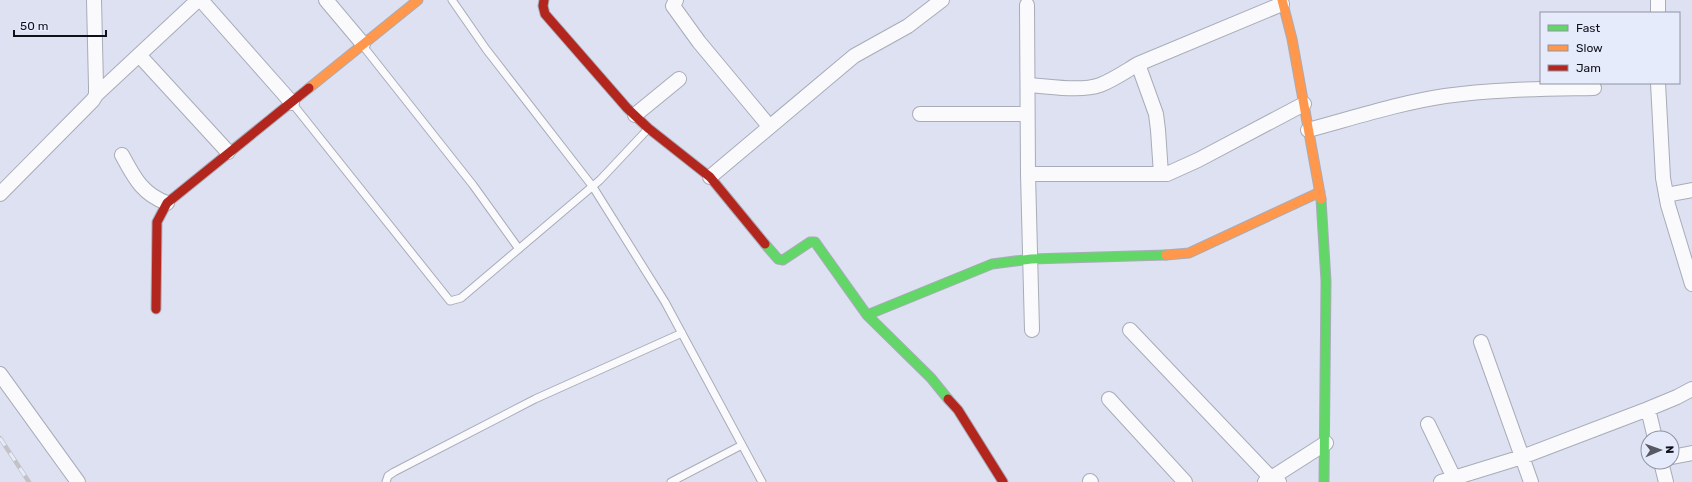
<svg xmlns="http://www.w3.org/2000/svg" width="1692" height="482" font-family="Rubik,sans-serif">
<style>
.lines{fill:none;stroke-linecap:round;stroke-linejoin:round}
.lane-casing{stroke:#a8acb8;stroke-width:9}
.street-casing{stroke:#a8acb8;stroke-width:16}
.fast-casing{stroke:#a8acb8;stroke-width:11}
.slow-casing{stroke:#a8acb8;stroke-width:11}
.jam-casing{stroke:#a8acb8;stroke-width:11}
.lane{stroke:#fafafd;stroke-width:7}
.street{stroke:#fafafd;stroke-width:14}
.fast{stroke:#63d668;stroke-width:9}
.slow{stroke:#ff974d;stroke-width:9}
.jam{stroke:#b3261e;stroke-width:9}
.rail-casing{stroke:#c3c3c7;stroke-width:4.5}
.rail{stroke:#e6ebfc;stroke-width:3;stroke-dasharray:9;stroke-linecap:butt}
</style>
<rect width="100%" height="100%" fill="#dde1f1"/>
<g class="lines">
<!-- lane casing -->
<g class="lane-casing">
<path id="lane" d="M452,0L486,49L593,187L665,302L762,482
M363,46L473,185L519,249
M292,103L450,301L461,298L600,180L647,130
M386,482L388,476L394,472L535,399L682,333
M671,482L742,445"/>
</g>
<!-- street casing -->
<g class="street-casing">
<path id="street" d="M201,0L292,103
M326,0L363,44
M676,0L673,6L699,42L769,126
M1027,5L1028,174L1032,330
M1658,13V0
M139,55L228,152
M1138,64L1156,114L1158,130L1161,174
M1658,83L1663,178L1668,205L1692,284
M1028,85C1049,86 1080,92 1100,85C1113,80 1126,71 1138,64L1282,4
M96,95L198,0
M920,114H1027
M635,115L679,79
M1308,130C1353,118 1399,103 1445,96C1494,89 1545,89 1594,88
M122,155C134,177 142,194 167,203
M1028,174H1167L1198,160L1304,104
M710,177L854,56L908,26L942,0
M0,194L93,100L96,95V86L94,0
M1666,195L1692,190
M1130,330L1271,478L1279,482
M1481,342L1531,482
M0,374L78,482
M1109,399L1185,482
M1648,409L1655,438
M1428,424L1454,478
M1672,457L1692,453
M1661,462L1666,482
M1090,481L1091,482
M1265,482L1326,443
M1441,482L1522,457L1648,409L1677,397L1692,389"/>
</g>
<!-- fast casing -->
<g class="fast-casing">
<path id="fast" d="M1321,199L1326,281L1324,482
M765,244L778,259L783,260L810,242H815L867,315L931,378L948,399
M867,315L992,264L1031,259L1166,255"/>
</g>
<!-- slow casing -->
<g class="slow-casing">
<path id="slow" d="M1282,0L1292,39L1321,199
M309,88L418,0
M1166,255L1189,253L1320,192"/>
</g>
<!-- jam casing -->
<g class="jam-casing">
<path id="jam" d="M544,0L543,6L545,14L627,108L648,128L710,177L765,244
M156,309L157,222L167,203L309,88
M948,399L958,410L1003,482"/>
</g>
<!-- lane -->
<use href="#lane" class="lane"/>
<!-- street -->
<use href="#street" class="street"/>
<!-- fast -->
<use href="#fast" class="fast"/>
<!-- slow -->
<use href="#slow" class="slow"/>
<!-- jam -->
<use href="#jam" class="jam"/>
<!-- rail casing -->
<g class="rail-casing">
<path id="rail" d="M0,438L29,482"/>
</g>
<!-- rail -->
<use href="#rail" class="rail"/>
</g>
<!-- legend -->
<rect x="1540" y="12" width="140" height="72" fill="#e6ebfc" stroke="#9094a2"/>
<rect x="1548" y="25" width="20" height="6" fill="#63d668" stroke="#9094a2"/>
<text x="1576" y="32" font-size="12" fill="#0f111a">Fast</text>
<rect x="1548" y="45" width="20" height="6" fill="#ff974d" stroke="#9094a2"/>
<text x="1576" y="52" font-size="12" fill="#0f111a">Slow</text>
<rect x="1548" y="65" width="20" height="6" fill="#b3261e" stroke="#9094a2"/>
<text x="1576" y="72" font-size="12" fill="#0f111a">Jam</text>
<!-- north arrow -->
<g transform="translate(1660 450) rotate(88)"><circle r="19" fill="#e6ebfc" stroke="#9094a2"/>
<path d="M0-3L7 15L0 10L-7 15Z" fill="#575a65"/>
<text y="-6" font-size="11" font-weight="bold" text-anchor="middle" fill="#0f111a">N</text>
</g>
<!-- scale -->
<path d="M14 30v6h92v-6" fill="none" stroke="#0f111a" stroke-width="2"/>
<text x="20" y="30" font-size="12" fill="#0f111a" stroke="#e6ebfc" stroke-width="3" paint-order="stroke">50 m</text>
</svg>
